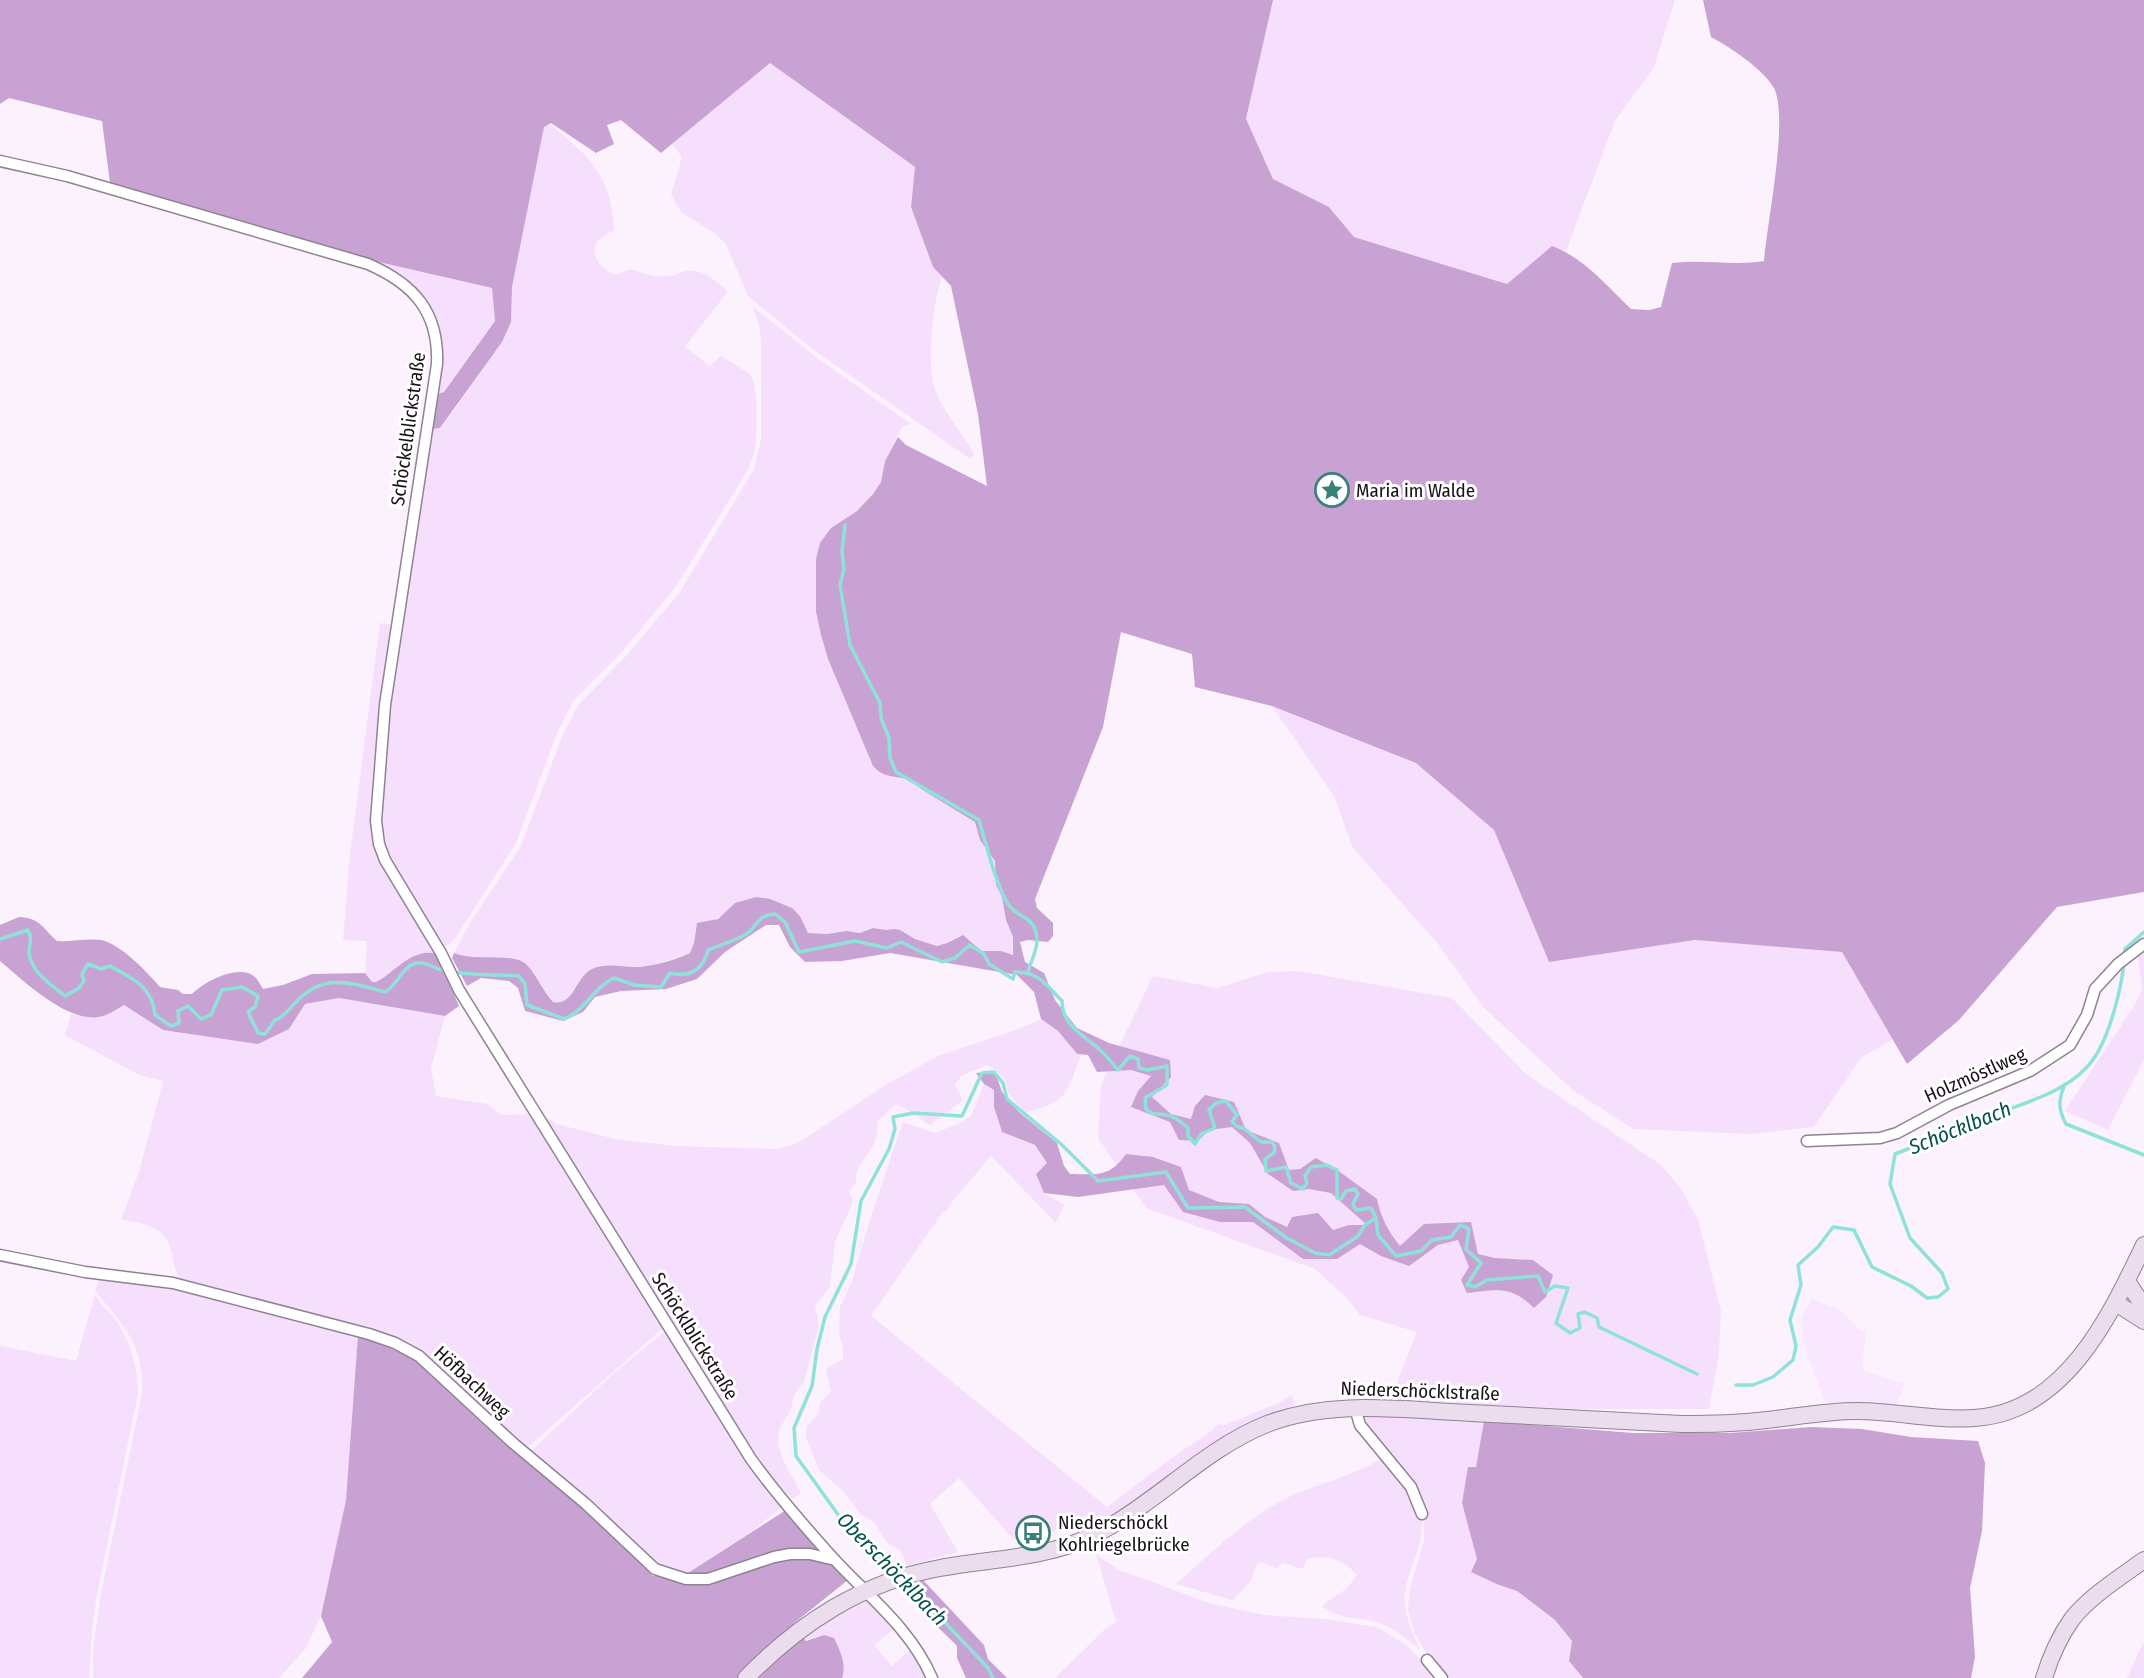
<svg xmlns="http://www.w3.org/2000/svg" width="2144" height="1678" font-family="'Fira Sans Condensed',sans-serif">
<style>
.built{fill:#f9e6ff}
.green{fill:#f6dffc}
.forest{fill:#c9a2d4}
.lines{fill:none;stroke-linecap:round;stroke-linejoin:round}
.stream{stroke:#8fe2d9;stroke-width:3.5}
.minor-casing{stroke:#8f8292;stroke-width:13}
.secondary-casing{stroke:#8f8292;stroke-width:18}
.minor{stroke:#fff;stroke-width:10}
.secondary{stroke:#ebddee;stroke-width:16}
.labels{text-anchor:middle;dominant-baseline:central;stroke-width:6;stroke-linejoin:round;paint-order:stroke}
.street-label{font-size:19px;fill:#171218;stroke:#fff}
.poi-label{font-size:19px;fill:#171218;stroke:#fff;text-anchor:start}
.water-label{font-size:21px;font-style:italic;fill:#04514c;stroke:#fff}
</style>
<rect width="100%" height="100%" fill="#fbf2fd"/>
<!-- built -->
<path class="built" d="M1812,1299L1839,1310L1860,1330H1866L1862,1370L1905,1384L1897,1404L1825,1402L1804,1344L1801,1319Z"/>
<!-- green -->
<path class="green" d="M1273,0H1675L1654,67L1615,121L1566,251L1552,246L1507,284L1354,237L1329,207L1273,179L1246,120Z
M770,63L915,167L911,207L933,267L942,277C933,301 926,366 935,390C943,410 961,433 973,451L974,455L969,458L815,351L748,296L726,244L716,234L682,213L671,195L682,157L672,144Z
M549,124C589,155 612,176 614,230C609,233 603,236 599,240C586,254 603,271 616,275L630,269C642,273 655,278 668,276C678,275 685,269 695,271C708,273 718,283 728,291L685,347L710,366L721,356L750,374C759,387 757,432 755,448C754,456 750,463 748,470L675,588L621,653L574,700L558,731L516,843L454,940L445,947L394,867L386,851L381,828L390,706L432,429L441,428L467,392L511,322L512,287L544,126Z
M370,260L492,288L495,321L443,393L438,394C450,326 435,288 370,260Z
M752,306L820,360L911,424L902,427L885,461L881,482L873,494L857,511L831,528L816,612L828,659L873,766C888,781 899,776 917,784L975,822L980,840L996,861V885L1002,897L1006,920L1013,937L1012,956L1001,951H982L972,941L959,935L947,943L937,946L915,939L900,930L894,929L886,930L873,928L860,933L846,931L827,934L807,933L800,916L735,903C723,917 710,921 695,930L694,943L690,953L647,967L610,966L581,978L568,1000L561,1003L553,1002L533,973L495,958H465L454,953L471,921L521,846L563,734L579,704L626,656L680,592L754,469L761,440V342L759,324Z
M380,623L394,625L377,733L372,829L386,871L437,954H417L376,982H372L365,973L367,941L343,940L350,854Z
M1272,706L1416,762L1494,830L1549,962L1695,940L1842,952L1893,1039L1861,1058L1814,1127L1751,1134L1633,1129L1574,1091L1483,1007L1438,944L1353,848L1334,796Z
M2144,950V1060L2108,1130L2065,1111L2137,1001L2142,988L2138,957Z
M1298,971L1452,998L1526,1074L1661,1165L1681,1189L1698,1219L1721,1311L1719,1355L1709,1409H1574L1390,1400L1417,1332L1360,1315L1349,1300L1315,1269L1146,1208L1098,1138L1101,1084L1153,976L1217,988L1268,972Z
M339,998L445,1016L431,1068L436,1096L487,1104L502,1115L530,1114L664,1327L527,1448L419,1350L180,1280C175,1270 173,1259 170,1248C165,1225 140,1224 121,1219L139,1172L163,1081L139,1075L65,1035L71,1014L99,1017L124,1005L163,1030L289,1029L305,1004Z
M1041,1019L1058,1031L1076,1054L1081,1055C1067,1093 1068,1103 1025,1112L1008,1093C1007,1078 999,1072 987,1065L961,1076L955,1085L963,1100L930,1125C918,1119 907,1106 895,1105L877,1122C881,1153 854,1159 856,1182L849,1191L853,1202L835,1242L830,1286L815,1306L819,1325L804,1382L794,1395L791,1410L779,1429L778,1444L783,1460L801,1493L793,1499L773,1481L554,1137L544,1116L557,1124L615,1139L675,1146L778,1149L798,1143L887,1084L938,1056L1019,1029Z
M984,1084L994,1090V1107L1002,1132L1035,1145L1048,1163L1044,1193L1064,1205L1056,1223L991,1156L951,1203L947,1210L942,1213L871,1316L1107,1507L1170,1459L1213,1430L1218,1424L1225,1425L1279,1403L1291,1395L1295,1402L1293,1406L1237,1428L1123,1508C1088,1527 1051,1530 1014,1540L959,1478L930,1504L958,1552L907,1566L900,1550L887,1543L874,1522L860,1514L844,1492L819,1470L806,1438L807,1426L819,1413L820,1402L831,1392L826,1369L843,1359V1349L839,1333L840,1307L852,1281L870,1219L903,1122L935,1133L958,1124L971,1116Z
M100,1278L186,1292L358,1335L346,1500L321,1616L306,1648L279,1678H93V1648L101,1594L142,1393C144,1342 123,1327 95,1290Z
M95,1294C101,1306 112,1314 119,1325C132,1347 138,1369 138,1394L97,1594L92,1630L89,1678H0V1346L76,1361Z
M666,1330L783,1506L748,1534L688,1573L672,1575L659,1568L530,1452L612,1375Z
M1364,1414L1484,1420L1476,1468L1462,1503L1478,1559L1499,1585L1517,1591L1555,1620L1572,1641L1569,1661L1583,1678H1446L1423,1648L1414,1632L1408,1609L1410,1588L1424,1541V1513L1360,1418Z
M1384,1457C1398,1475 1417,1494 1421,1518C1425,1543 1411,1563 1406,1587C1401,1609 1411,1630 1420,1650C1407,1639 1393,1627 1376,1622C1355,1616 1341,1621 1322,1606L1347,1588L1357,1575C1343,1559 1328,1554 1307,1559L1303,1569L1283,1563L1279,1565L1278,1569L1261,1562L1256,1565L1251,1581L1236,1596L1235,1601L1176,1584C1210,1554 1243,1521 1283,1500C1316,1483 1353,1477 1384,1457Z
M1096,1554L1117,1569L1209,1603L1264,1615L1326,1619L1376,1627L1405,1644L1439,1678H1055L1104,1630L1116,1622Z
M863,1600L868,1601L895,1628L874,1645L892,1666L913,1647L929,1678H842C848,1659 837,1647 824,1635L804,1640L802,1636L812,1628Z
M2144,1644V1678H2127L2142,1645Z"/>
<!-- forest -->
<path class="forest" d="M0,0H1273L1246,119L1273,179L1329,207L1354,237L1507,284L1552,246C1584,258 1607,286 1631,309L1649,310L1661,307L1672,263C1703,259 1733,266 1764,261C1767,223 1789,119 1774,88C1763,69 1730,47 1711,37L1703,0H2144V892L2057,907L1959,1020L1907,1064L1842,952L1695,940L1549,962L1494,830L1416,763L1272,706L1195,687L1192,654L1121,632L1103,727L1035,899L1037,908L1053,923V936L1048,942L1028,940L1020,942L1025,962L1044,973L1055,1000L1077,1028L1109,1043L1170,1060L1171,1077L1152,1097L1171,1114L1191,1119L1195,1106L1205,1095L1234,1102L1246,1130L1279,1143L1289,1170L1300,1169L1316,1158L1340,1172L1377,1199C1381,1218 1388,1231 1400,1246L1424,1224L1471,1222L1478,1254L1495,1258L1533,1260L1553,1275L1546,1297L1534,1308C1510,1285 1498,1290 1467,1293L1461,1280L1469,1267L1458,1240L1438,1245L1409,1266L1381,1256L1360,1244L1337,1259H1303L1253,1222H1220L1183,1212L1164,1185L1078,1197L1044,1193L1036,1174L1047,1163L1035,1145L1002,1132L994,1107V1090L984,1084L976,1073L995,1071L1002,1092L1019,1112L1057,1143L1064,1166L1070,1174C1097,1174 1109,1178 1126,1154L1153,1157L1181,1167L1189,1190L1219,1202L1249,1204L1265,1217L1287,1227L1292,1217L1318,1213L1333,1230L1349,1225H1367L1331,1193L1309,1189L1293,1191L1268,1174L1250,1143L1232,1127L1209,1130L1198,1141L1179,1140L1170,1122L1131,1107L1138,1091L1151,1076L1131,1070L1097,1072L1088,1055L1077,1054L1058,1031L1041,1019L1034,992L1017,975L890,953L842,961L805,962L790,947L779,925H766L725,952L697,979L666,989L621,991L595,997L583,1012L563,1021L525,1011L518,988L509,981L481,978L467,986L452,958L454,953C475,962 513,952 526,964C537,975 542,990 553,1002C575,1006 574,978 592,969C609,961 630,970 647,966C661,964 677,959 690,953L694,943L697,923L718,919L735,903L756,897L770,899L792,908L800,916L808,933L827,934L846,931L860,933L873,928L886,930L894,929L900,930L915,939L937,946L947,943L963,935L982,951H1001L1013,955V937L1006,920L1002,897L996,885L995,861L980,840L975,822L921,789C909,772 887,783 873,766L828,659L821,635L816,612V559L820,543L831,528L857,511L873,494L881,482L885,461L898,437L906,445L987,486L978,414L951,286L933,267L911,207L915,167L770,63L661,153L621,120L607,125L614,144L596,153L551,123L544,127L512,287L511,322L502,342L440,428L432,429L438,394L444,392L495,321L492,288L370,260L110,183L102,121L9,98L0,104Z
M19,917C41,918 43,929 57,941C71,942 87,938 101,940C121,944 147,972 160,987L178,990L183,994H192C204,982 231,968 248,973C257,976 259,983 263,989L283,985L312,974L365,973L372,982H376C396,972 412,947 437,954L459,1006L445,1016L339,998L305,1004L289,1029L258,1044L163,1030L124,1005C117,1009 107,1016 99,1017C66,1022 24,981 0,961V925Z
M358,1335L416,1359L610,1533L653,1576L688,1573L786,1510L848,1580L793,1624L806,1641L824,1635L834,1638C840,1650 847,1665 842,1678H302L332,1642L321,1616L346,1500Z
M1484,1421L1633,1433H1730L1811,1427L1862,1429L1911,1437L1978,1441L1985,1463L1982,1531L1970,1588L1975,1657L1971,1678H1583L1569,1661L1572,1641L1555,1620L1517,1591L1499,1585L1471,1572L1477,1559L1462,1503L1468,1467H1476Z
M923,1580L984,1645L988,1659L1007,1678H966L957,1658V1646C938,1626 918,1612 905,1586Z"/>
<g class="lines">
<!-- stream -->
<path class="stream" d="M845,525L842,551L844,569L840,585L850,645L880,703L881,718L889,738L890,758L896,772L979,820C986,844 996,885 1008,904C1015,916 1030,916 1035,929C1041,943 1032,959 1028,971
M0,939L28,930C33,939 29,943 29,952C30,972 52,985 65,996L79,988L84,981L82,974L88,964L101,969L110,966C132,978 153,987 155,1015L171,1026L179,1023L178,1011L188,1006L201,1019L211,1015L222,990L242,987L258,996L255,1007L248,1012L258,1033L265,1034L275,1020C285,1017 288,1009 296,1002C324,972 351,983 385,992C397,986 402,967 416,963C426,961 433,968 442,970C466,976 494,974 519,976L525,984L527,1005L564,1019C585,1011 594,987 614,978L634,985L661,987L670,973C691,978 703,969 708,950C720,945 739,940 749,932C761,921 757,916 775,914L785,922L799,952L855,941L887,948L901,942L942,962L955,958L970,945L984,954L989,964L1013,979L1015,972C1040,972 1046,985 1062,1001C1062,1025 1083,1035 1099,1049C1106,1055 1112,1063 1118,1070L1130,1056L1138,1059L1139,1068L1147,1070L1167,1066V1085L1145,1098L1146,1109L1153,1114C1169,1113 1177,1118 1188,1128V1136L1195,1144L1201,1134L1215,1128L1209,1110L1216,1103L1226,1101L1237,1115L1232,1121L1236,1126L1245,1129L1261,1142H1271L1275,1146L1274,1153L1265,1159L1266,1171L1286,1167L1291,1183L1303,1189L1307,1183L1305,1176L1311,1167L1327,1165L1337,1170V1198L1341,1199L1346,1191L1355,1189L1358,1194L1353,1204L1356,1210L1371,1208L1376,1218L1378,1235L1396,1256L1421,1251L1432,1240L1451,1237L1460,1225L1469,1229L1466,1249L1481,1263L1467,1285L1475,1287L1487,1280L1538,1276L1545,1292L1555,1286L1568,1288L1556,1323L1570,1333L1580,1328L1578,1314L1585,1312L1597,1318L1599,1327L1697,1374
M2065,1084C2058,1100 2058,1109 2066,1124L2144,1155
M1736,1385H1753L1773,1377L1793,1360L1796,1346L1790,1320L1801,1285L1798,1265L1818,1247L1833,1227L1854,1230L1872,1267L1911,1286L1927,1298L1938,1297L1948,1289L1942,1273L1910,1238L1890,1184L1895,1154C1930,1140 1965,1127 2000,1113C2029,1101 2063,1092 2085,1069C2109,1047 2124,981 2125,949L2144,932
M897,1572L847,1527L796,1456L794,1428L812,1386L817,1349L825,1317L851,1264L861,1201L889,1149L895,1129L893,1117L913,1113L962,1116L982,1073L994,1072L1003,1083L1007,1099L1061,1144L1098,1181L1166,1172L1188,1208L1245,1207L1285,1237L1315,1253L1329,1255L1357,1237L1366,1224L1376,1218
M905,1580L988,1668L993,1678"/>
<!-- minor casing -->
<g class="minor-casing">
<path id="minor" d="M0,161L67,176L368,264C414,284 439,312 437,364L385,705L376,821L379,844L385,860L441,953L459,990L751,1459C776,1494 805,1527 833,1558C869,1597 911,1629 932,1678
M1807,1141L1880,1138L1897,1133L1949,1105L2030,1071L2070,1045L2087,1015L2095,989L2118,964L2144,944
M0,1255L85,1272L173,1283L369,1334L395,1343L419,1356L513,1443L586,1504L655,1569L686,1579H708L774,1557L790,1554H810L835,1560
M1355,1408L1360,1425L1411,1487L1422,1514
M1427,1660L1442,1678"/>
</g>
<!-- secondary casing -->
<g class="secondary-casing">
<path id="secondary" d="M2127,1281L2144,1307
M2116,1303L2144,1321
M746,1678C800,1623 862,1582 940,1568C983,1560 1028,1559 1070,1545C1144,1519 1194,1453 1267,1424C1332,1399 1403,1410 1471,1413C1542,1417 1612,1420 1682,1424C1707,1424 1732,1424 1757,1421C1790,1418 1823,1411 1857,1411C1896,1411 1935,1421 1974,1418C2065,1413 2110,1316 2144,1245
M2044,1678C2050,1658 2060,1636 2072,1619C2089,1597 2122,1576 2144,1560"/>
</g>
<!-- minor -->
<use href="#minor" class="minor"/>
<!-- secondary -->
<use href="#secondary" class="secondary"/>
</g>
<!-- icons -->
<defs>
<g id="sight-ring" transform="scale(1.75)"><circle r="9.5" fill="#fff" stroke="#398079" stroke-width="1.5"/><path d="M0-6L1.8-2.2L6-1.7L2.9 1.2L3.7 5.4L0 3.3L-3.7 5.4L-2.9 1.2L-6-1.7L-1.8-2.2Z" fill="#398079"/></g>
<g id="bus-ring" transform="scale(1.75)"><circle r="9.5" fill="#fff" stroke="#398079" stroke-width="1.5"/><path d="M-5-6H5V4H4V6H2V4H-2V6H-4V4H-5ZM-3.5-4V0h7V-4ZM-3.5 1.2v1.5H-2V1.2ZM2 1.2v1.5H3.5V1.2Z" fill="#398079"/></g>
</defs>
<g fill-rule="evenodd">
<use href="#sight-ring" x="1332" y="490"/>
<use href="#bus-ring" x="1033" y="1533"/>
</g>
<g class="labels">
<!-- street labels -->
<g class="street-label">
<text transform="translate(408 429) rotate(-82)">Schöckelblickstraße</text>
<text transform="translate(1975 1075) rotate(-24)">Holzmöstlweg</text>
<text transform="translate(695 1336) rotate(58)">Schöcklblickstraße</text>
<text transform="translate(472 1382) rotate(43)">Höfbachweg</text>
<text transform="translate(1420 1391) rotate(2)">Niederschöcklstraße</text>
</g>
<!-- poi labels -->
<g class="poi-label">
<text x="1356" y="490">Maria im Walde</text>
<text x="1058" y="1522">Niederschöckl<tspan x="1058" dy="22">Kohlriegelbrücke</tspan></text>
</g>
<!-- water labels -->
<g class="water-label">
<text transform="translate(1960 1128) rotate(-22)">Schöcklbach</text>
<text transform="translate(892 1569) rotate(46)">Oberschöcklbach</text>
</g>
</g>
</svg>
